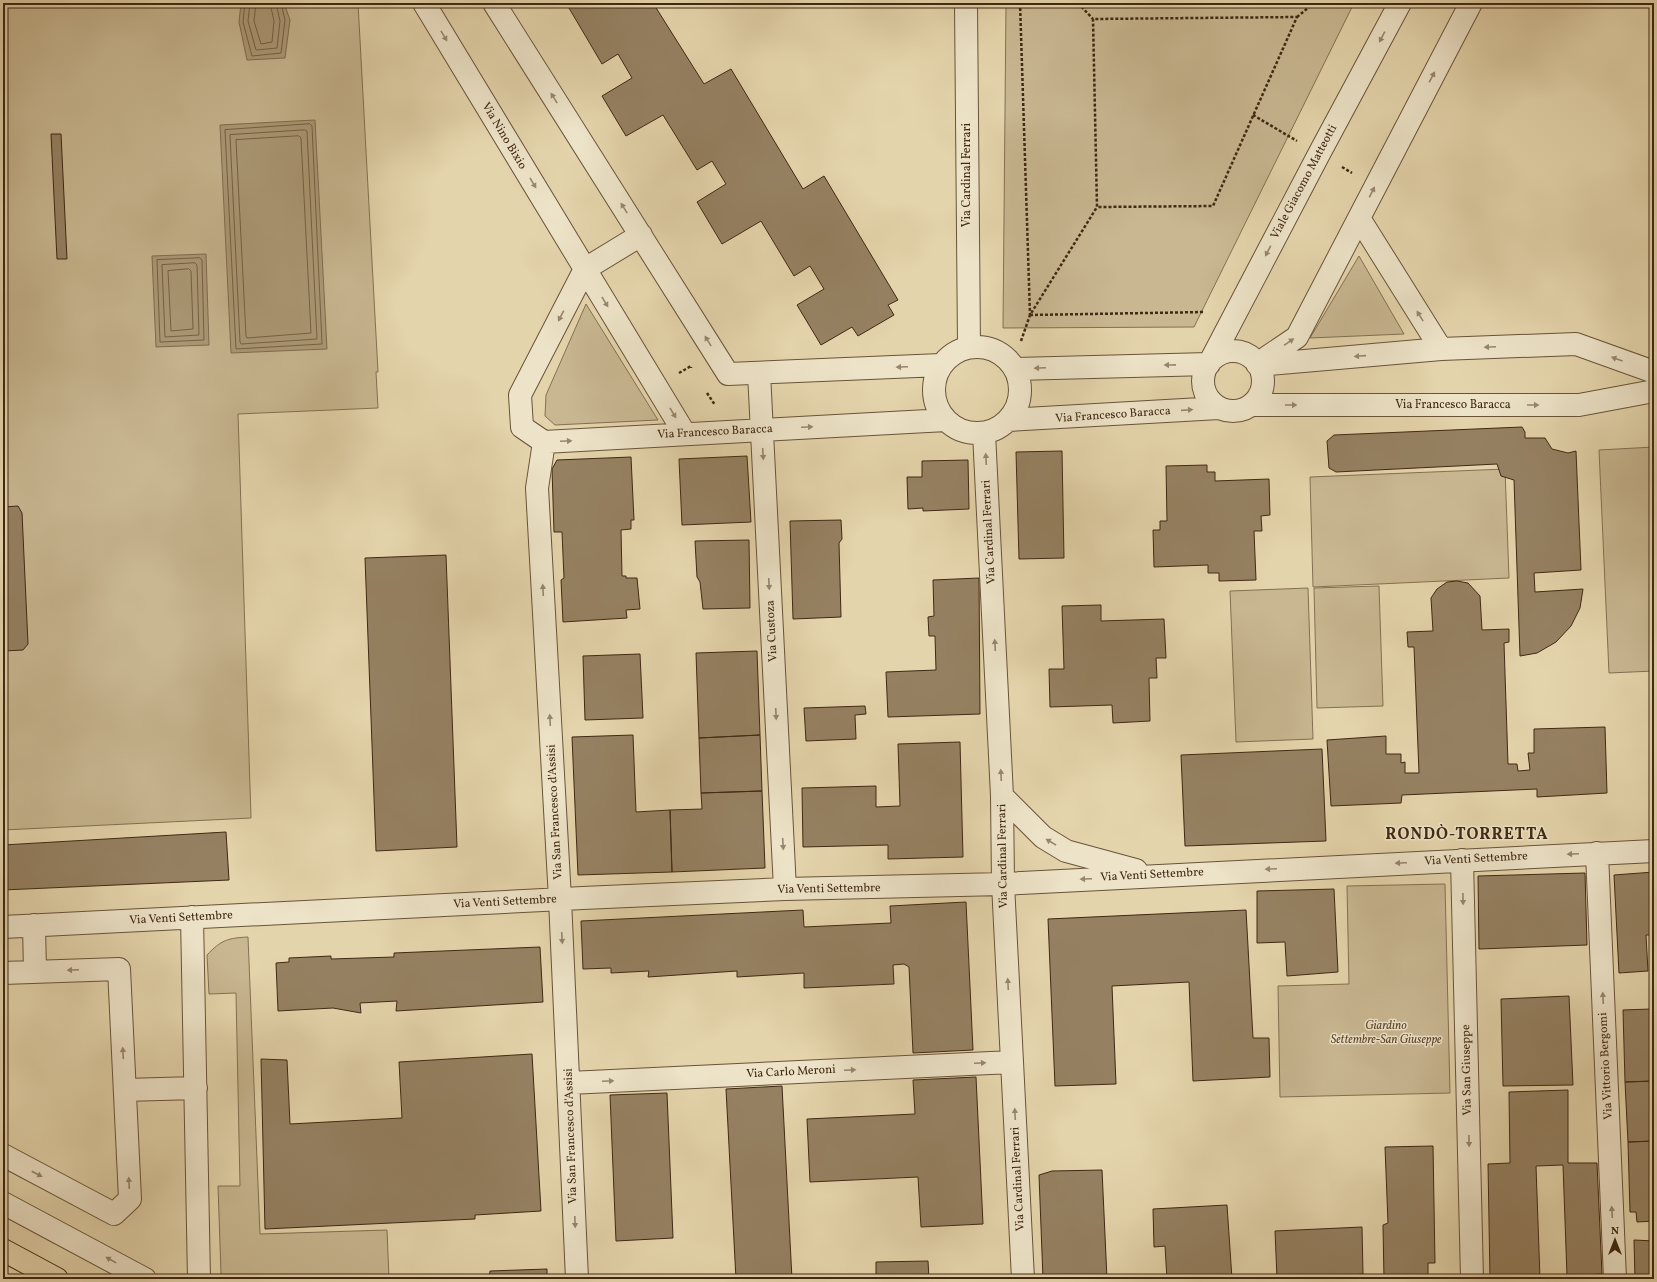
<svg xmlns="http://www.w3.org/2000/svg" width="1657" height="1282" font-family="Vollkorn,serif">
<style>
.green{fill:#c8b791;stroke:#847052}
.water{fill:#ac9a77;stroke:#816c4f}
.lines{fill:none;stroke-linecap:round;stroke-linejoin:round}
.shore{stroke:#766145;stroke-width:1}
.building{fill:#958162;stroke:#402813}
.minor-casing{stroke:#695339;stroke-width:24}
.major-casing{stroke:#402813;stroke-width:24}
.path{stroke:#402813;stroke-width:2.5;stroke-dasharray:3 2;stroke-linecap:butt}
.minor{stroke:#ede3c8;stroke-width:22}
.major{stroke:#e4d4ab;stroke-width:22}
.oneway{fill:#96866e}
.labels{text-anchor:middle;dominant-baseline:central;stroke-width:3;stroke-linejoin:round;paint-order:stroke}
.street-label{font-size:12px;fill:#402813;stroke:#ede3c8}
.park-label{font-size:12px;font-style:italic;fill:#5b452c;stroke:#ede3c8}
.district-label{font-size:16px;font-weight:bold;letter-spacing:1px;fill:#402813;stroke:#ede3c8}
</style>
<rect width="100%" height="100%" fill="#e4d4ab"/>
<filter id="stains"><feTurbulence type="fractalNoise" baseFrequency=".005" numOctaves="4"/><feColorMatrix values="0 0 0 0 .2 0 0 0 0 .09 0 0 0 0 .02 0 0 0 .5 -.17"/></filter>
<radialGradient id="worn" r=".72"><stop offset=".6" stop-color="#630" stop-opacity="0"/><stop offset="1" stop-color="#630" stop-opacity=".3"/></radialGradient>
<!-- green -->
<path class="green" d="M3,3H358L378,372H376L378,408L238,414L251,818L3,830Z
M1006,3H1354L1194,327L1003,328Z
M1359,256L1404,334L1310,338Z
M586,304L658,420L555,425L545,416L546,395Z
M1654,447V671L1609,673L1599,450Z
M1505,469L1509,578L1313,587L1310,477Z
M1379,586L1383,706L1317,708L1314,588Z
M1308,588L1313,739L1236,742L1230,591Z
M1445,884L1450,1093L1280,1097L1278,986L1349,984L1347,886Z
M248,937L260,1234L387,1230L389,1279H223L221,1273L218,1186H240L236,993L209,994L207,955C221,940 228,938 248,937Z"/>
<!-- water -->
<path class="water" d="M241,3H284L290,20L285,58L247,60L239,22Z
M315,120L327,349L231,353L220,125Z
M206,254L209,345L156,347L152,256Z"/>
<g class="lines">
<!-- shore -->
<path class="shore" d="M245,3L243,22L252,56L281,53L285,20L281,3
M250,3L248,21L256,50L277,48L280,21L276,3
M256,3L254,21L261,44L272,42L274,21L270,3
M310,124L312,126L322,344L236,349L225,130Z
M305,130L307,131L317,339L241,344L240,342L230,135Z
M299,136L301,138L311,333L247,338L246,336L236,140Z
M200,258L202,260L204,340L160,342L157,260Z
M195,263L197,265L199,335L165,337L162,265Z
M189,269L191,271L193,329L171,331L168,271Z"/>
</g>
<!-- building -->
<path class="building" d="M566,3H653L704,84L731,69L803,189L824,176L898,300L888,305L894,315L858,336L852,327L821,345L797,305L824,289L810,266L794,276L761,221L722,244L697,202L726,184L712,161L697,170L663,115L626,136L602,96L632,78L618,54L602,64Z
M51,134H61L67,259H57Z
M1522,427L1525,432V438H1545L1552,449L1568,453L1576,451L1581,570L1534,573L1535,592L1583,589L1580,608L1571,626L1556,642L1537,653L1520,656L1514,480L1501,476L1497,464L1336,472L1329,468L1327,441L1334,435Z
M1062,451L1064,558L1019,559L1016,452Z
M747,456L751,522L682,525L679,459Z
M631,457L634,520H631V529L621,530L622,576H626V578H637L640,609L626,610L627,618L563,622L561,580L564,578L562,532H554L552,469L557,460Z
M968,460L969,509L923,511V508L908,509L907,477H922V461Z
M1207,465V472H1215V481L1269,479L1270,515L1261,516L1262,531H1254L1256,580L1219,581V573H1208V565L1154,567L1153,530H1160V521H1167L1166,466Z
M18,506L22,513L28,644L23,650L3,651V507Z
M841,520L842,539L839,543L841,617L793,619L790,521Z
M749,540L750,608L703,609L700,582L697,577L695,541Z
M446,555L457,847L376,851L365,558Z
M979,578L980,714L888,717L886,672L936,670L935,636H929L928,617L934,616L933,580Z
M1457,581L1468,583L1480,596L1482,630L1509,629V642L1504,643L1508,764H1517L1518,771L1530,770L1528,753H1534V729L1605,727L1607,793L1537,797V789L1402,795L1401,803L1331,806L1327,740L1386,736V754H1401V763L1405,762V773H1419L1414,647H1408L1407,632L1433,631L1431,598L1437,589L1447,582Z
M1101,605V621L1164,619L1166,658H1156L1157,678H1149L1150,721L1113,723L1112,705L1050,707L1049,669H1064L1062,606Z
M757,651L760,735L699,738L696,653Z
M640,654L643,718L585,720L583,656Z
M865,706L866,714L855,715L856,739L806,741L804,708Z
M633,735L636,812L670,810L672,872L578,875L572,737Z
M760,735L762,791L701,793L699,738Z
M960,742L963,857L888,859V845L803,847L802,788L876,786V807L900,806L898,744Z
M1322,749L1326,841L1185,846L1181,755Z
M762,791L765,868L672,872L670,810L702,809L701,793Z
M226,832L229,880L3,890V845Z
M1654,872V935H1646L1648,971L1619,973L1614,875Z
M1585,873L1587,945L1479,949L1478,876Z
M1334,889L1338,972L1287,976L1285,942L1257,943V891Z
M966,902L973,1050L913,1053L909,967L904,964L893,965L894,984L804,988V973L737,977V971L648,977L649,971L611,973V968L583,969L581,921L803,910L804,927L891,923L890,906Z
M1246,910L1253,1038H1269L1270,1077L1193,1081L1189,982L1112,986L1116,1084L1055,1086L1048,919Z
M540,947L543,1002L396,1011L397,1001L360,1003L361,1013L333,1008L278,1011L276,963L289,962V958L331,956V959L394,957V953Z
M1569,996L1573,1085L1503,1086L1501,999Z
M1651,1009L1652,1044H1654V1081L1625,1082L1623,1010Z
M532,1054L541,1211L475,1215V1219L265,1229L261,1059L287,1060L290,1124L402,1118L399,1062Z
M976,1077L983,1224L921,1227L918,1177L810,1182L807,1119L915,1114L913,1080Z
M1654,1081V1141L1628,1142L1625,1082Z
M782,1086L792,1279H736L726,1089Z
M1568,1090V1163H1597L1602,1274L1567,1276L1563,1165L1536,1166L1540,1279H1490L1488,1164L1510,1163L1509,1092Z
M667,1093L673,1238L616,1241L610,1095Z
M1654,1141V1221L1637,1222L1636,1212H1630L1628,1142Z
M1433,1146L1435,1263H1428V1279H1384L1383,1225L1388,1223L1385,1147Z
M1102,1170L1107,1279H1043L1039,1175L1052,1171Z
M1227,1205L1232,1279H1167L1165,1246L1154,1247L1153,1209Z
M1362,1227L1363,1274L1307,1279H1248L1277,1278L1275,1231Z
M1634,1240L1654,1241V1279H1635Z
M928,1261L929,1279H876V1262Z
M547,1269V1279H489L490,1271Z"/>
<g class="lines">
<!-- minor casing -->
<g class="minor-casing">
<path id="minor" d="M424,3L685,434
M494,3L728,374L941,365
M966,3L969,347
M1359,218L1441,349
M641,235L585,269L520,395L522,427L544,442L946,420
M934 390a43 43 0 1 1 86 0a43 43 0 1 1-86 0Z
M1203 381a30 30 0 1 1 60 0a30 30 0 1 1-60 0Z
M1210,362L1319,154L1400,3
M1257,364L1297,337L1471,3
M1259,365L1441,349L1576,344L1654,372
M1015,369L1209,364
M759,373L785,889
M1252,405H1579L1654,391
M1008,420L1219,408
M984,433L1002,796L1003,884L1023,1279
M544,442L537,488L560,899L577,1279
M1002,796L1043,837L1066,851L1136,870
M1597,853L1615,1279
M1462,860L1472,1279
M192,917L199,1279
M34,925L35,972
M3,927L583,898L785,889L1003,884L1654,851
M3,973L119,969L130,1199L114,1214L3,1155
M569,1083L1012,1062
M125,1090L196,1088
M3,1203L145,1279"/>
</g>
<!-- major casing -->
<g class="major-casing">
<path id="major" d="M3,1250L57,1279"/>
</g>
<!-- path -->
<path class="path" d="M1020,3L1030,315
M1078,3L1093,19
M1297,17L1314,3
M1253,115L1297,141
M1342,167L1352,173
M1030,315L1205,312
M1021,341L1030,315L1097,207L1093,19L1297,17L1213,206L1097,207
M679,373L691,366V368
M707,393L715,405"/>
<!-- minor -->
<use href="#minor" class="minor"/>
<!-- major -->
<use href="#major" class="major"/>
</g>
<!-- one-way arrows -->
<defs><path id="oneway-solid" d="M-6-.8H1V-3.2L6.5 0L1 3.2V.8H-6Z"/></defs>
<g class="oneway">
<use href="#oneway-solid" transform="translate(444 36) rotate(59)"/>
<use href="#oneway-solid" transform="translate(1382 37) rotate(118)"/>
<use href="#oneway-solid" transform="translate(1432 77) rotate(-62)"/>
<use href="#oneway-solid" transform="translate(554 98) rotate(-122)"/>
<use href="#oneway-solid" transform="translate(533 183) rotate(59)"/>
<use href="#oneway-solid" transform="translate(1372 192) rotate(-63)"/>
<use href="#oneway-solid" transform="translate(624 208) rotate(-122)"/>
<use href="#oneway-solid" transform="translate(1268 251) rotate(117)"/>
<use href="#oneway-solid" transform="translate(605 302) rotate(59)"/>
<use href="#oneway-solid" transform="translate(561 316) rotate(117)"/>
<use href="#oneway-solid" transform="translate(1420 316) rotate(-122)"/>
<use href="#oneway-solid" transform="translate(708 341) rotate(-122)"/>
<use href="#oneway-solid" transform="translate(1289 342) rotate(-34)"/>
<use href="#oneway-solid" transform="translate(1490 347) rotate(178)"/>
<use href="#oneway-solid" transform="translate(1360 356) rotate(176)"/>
<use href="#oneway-solid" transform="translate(1617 359) rotate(-160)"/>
<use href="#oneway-solid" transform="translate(1170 365) rotate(179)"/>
<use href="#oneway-solid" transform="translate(902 367) rotate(177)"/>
<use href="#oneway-solid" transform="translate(1040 368) rotate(178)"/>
<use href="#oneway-solid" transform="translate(1291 405)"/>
<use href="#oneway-solid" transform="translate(1533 405)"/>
<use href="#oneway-solid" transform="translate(1187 410) rotate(-4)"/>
<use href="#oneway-solid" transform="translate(673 413) rotate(59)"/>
<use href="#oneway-solid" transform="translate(807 427) rotate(-3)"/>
<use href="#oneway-solid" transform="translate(566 441) rotate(-3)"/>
<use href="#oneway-solid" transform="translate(763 454) rotate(87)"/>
<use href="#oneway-solid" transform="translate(986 459) rotate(-93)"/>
<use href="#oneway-solid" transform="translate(769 584) rotate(87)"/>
<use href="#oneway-solid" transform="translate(543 590) rotate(-93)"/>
<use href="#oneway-solid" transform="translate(995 645) rotate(-93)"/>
<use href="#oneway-solid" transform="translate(776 714) rotate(87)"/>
<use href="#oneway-solid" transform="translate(550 720) rotate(-93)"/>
<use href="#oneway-solid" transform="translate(1001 775) rotate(-93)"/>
<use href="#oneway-solid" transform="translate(1051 842) rotate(-149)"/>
<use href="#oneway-solid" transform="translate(783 844) rotate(87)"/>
<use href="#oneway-solid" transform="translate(1573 854) rotate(177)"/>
<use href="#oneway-solid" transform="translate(1401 863) rotate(177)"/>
<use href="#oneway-solid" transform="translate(1271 869) rotate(177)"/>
<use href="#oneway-solid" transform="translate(1086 879) rotate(177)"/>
<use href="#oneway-solid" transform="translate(1463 899) rotate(89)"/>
<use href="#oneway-solid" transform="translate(562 938) rotate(87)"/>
<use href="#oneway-solid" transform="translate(73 970) rotate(178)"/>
<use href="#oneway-solid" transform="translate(1008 984) rotate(-93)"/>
<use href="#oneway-solid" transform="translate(1603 998) rotate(-93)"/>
<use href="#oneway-solid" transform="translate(123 1053) rotate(-93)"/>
<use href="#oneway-solid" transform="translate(980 1063) rotate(-3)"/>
<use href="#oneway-solid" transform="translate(850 1070) rotate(-3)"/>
<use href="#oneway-solid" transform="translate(608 1081) rotate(-3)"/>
<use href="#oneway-solid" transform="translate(1015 1114) rotate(-93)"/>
<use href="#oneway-solid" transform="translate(1469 1141) rotate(89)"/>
<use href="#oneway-solid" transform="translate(37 1174) rotate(28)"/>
<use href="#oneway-solid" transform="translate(129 1183) rotate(-93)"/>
<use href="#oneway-solid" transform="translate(1612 1212) rotate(-93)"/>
<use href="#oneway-solid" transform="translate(575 1222) rotate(88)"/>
<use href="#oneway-solid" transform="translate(111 1260) rotate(-151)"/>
</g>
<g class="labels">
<!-- street labels -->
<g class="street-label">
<text transform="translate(504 136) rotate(59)">Via Nino Bixio</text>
<text transform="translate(967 175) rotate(-90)">Via Cardinal Ferrari</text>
<text transform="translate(1304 182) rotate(-62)">Viale Giacomo Matteotti</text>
<text x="1453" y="405">Via Francesco Baracca</text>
<text transform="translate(1113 415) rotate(-4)">Via Francesco Baracca</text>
<text transform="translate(715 432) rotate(-3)">Via Francesco Baracca</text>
<text transform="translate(989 532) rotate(-93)">Via Cardinal Ferrari</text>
<text transform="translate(772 631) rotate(-93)">Via Custoza</text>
<text transform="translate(555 812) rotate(-93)">Via San Francesco d'Assisi</text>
<text transform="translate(1003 856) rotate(-91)">Via Cardinal Ferrari</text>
<text transform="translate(1476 859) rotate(-3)">Via Venti Settembre</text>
<text transform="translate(1152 875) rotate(-3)">Via Venti Settembre</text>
<text transform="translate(829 889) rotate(-1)">Via Venti Settembre</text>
<text transform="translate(505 902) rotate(-3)">Via Venti Settembre</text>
<text transform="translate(181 918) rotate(-3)">Via Venti Settembre</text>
<text transform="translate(1606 1066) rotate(-93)">Via Vittorio Bergomi</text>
<text transform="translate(1467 1070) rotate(-91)">Via San Giuseppe</text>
<text transform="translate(791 1072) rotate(-3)">Via Carlo Meroni</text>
<text transform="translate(571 1136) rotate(-92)">Via San Francesco d'Assisi</text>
<text transform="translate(1018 1179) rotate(-93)">Via Cardinal Ferrari</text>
</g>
<!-- park labels -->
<g class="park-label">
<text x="1386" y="1026">Giardino<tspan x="1386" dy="14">Settembre-San Giuseppe</tspan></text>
</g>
<!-- district labels -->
<g class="district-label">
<text x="1467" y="835">RONDÒ-TORRETTA</text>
</g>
</g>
<!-- margin -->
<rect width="1657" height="1282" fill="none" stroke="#e4d4ab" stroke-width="16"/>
<rect x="4" y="4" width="1649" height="1274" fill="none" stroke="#402813" stroke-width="2"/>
<rect x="8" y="8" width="1641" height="1266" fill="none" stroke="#402813"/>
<!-- north arrow -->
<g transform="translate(1615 1240)" stroke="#ede3c8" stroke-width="3" paint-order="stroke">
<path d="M0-3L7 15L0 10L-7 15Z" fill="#402813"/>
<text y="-6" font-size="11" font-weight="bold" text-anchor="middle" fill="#402813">N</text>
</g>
<rect width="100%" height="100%" filter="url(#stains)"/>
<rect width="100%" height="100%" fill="url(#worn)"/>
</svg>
